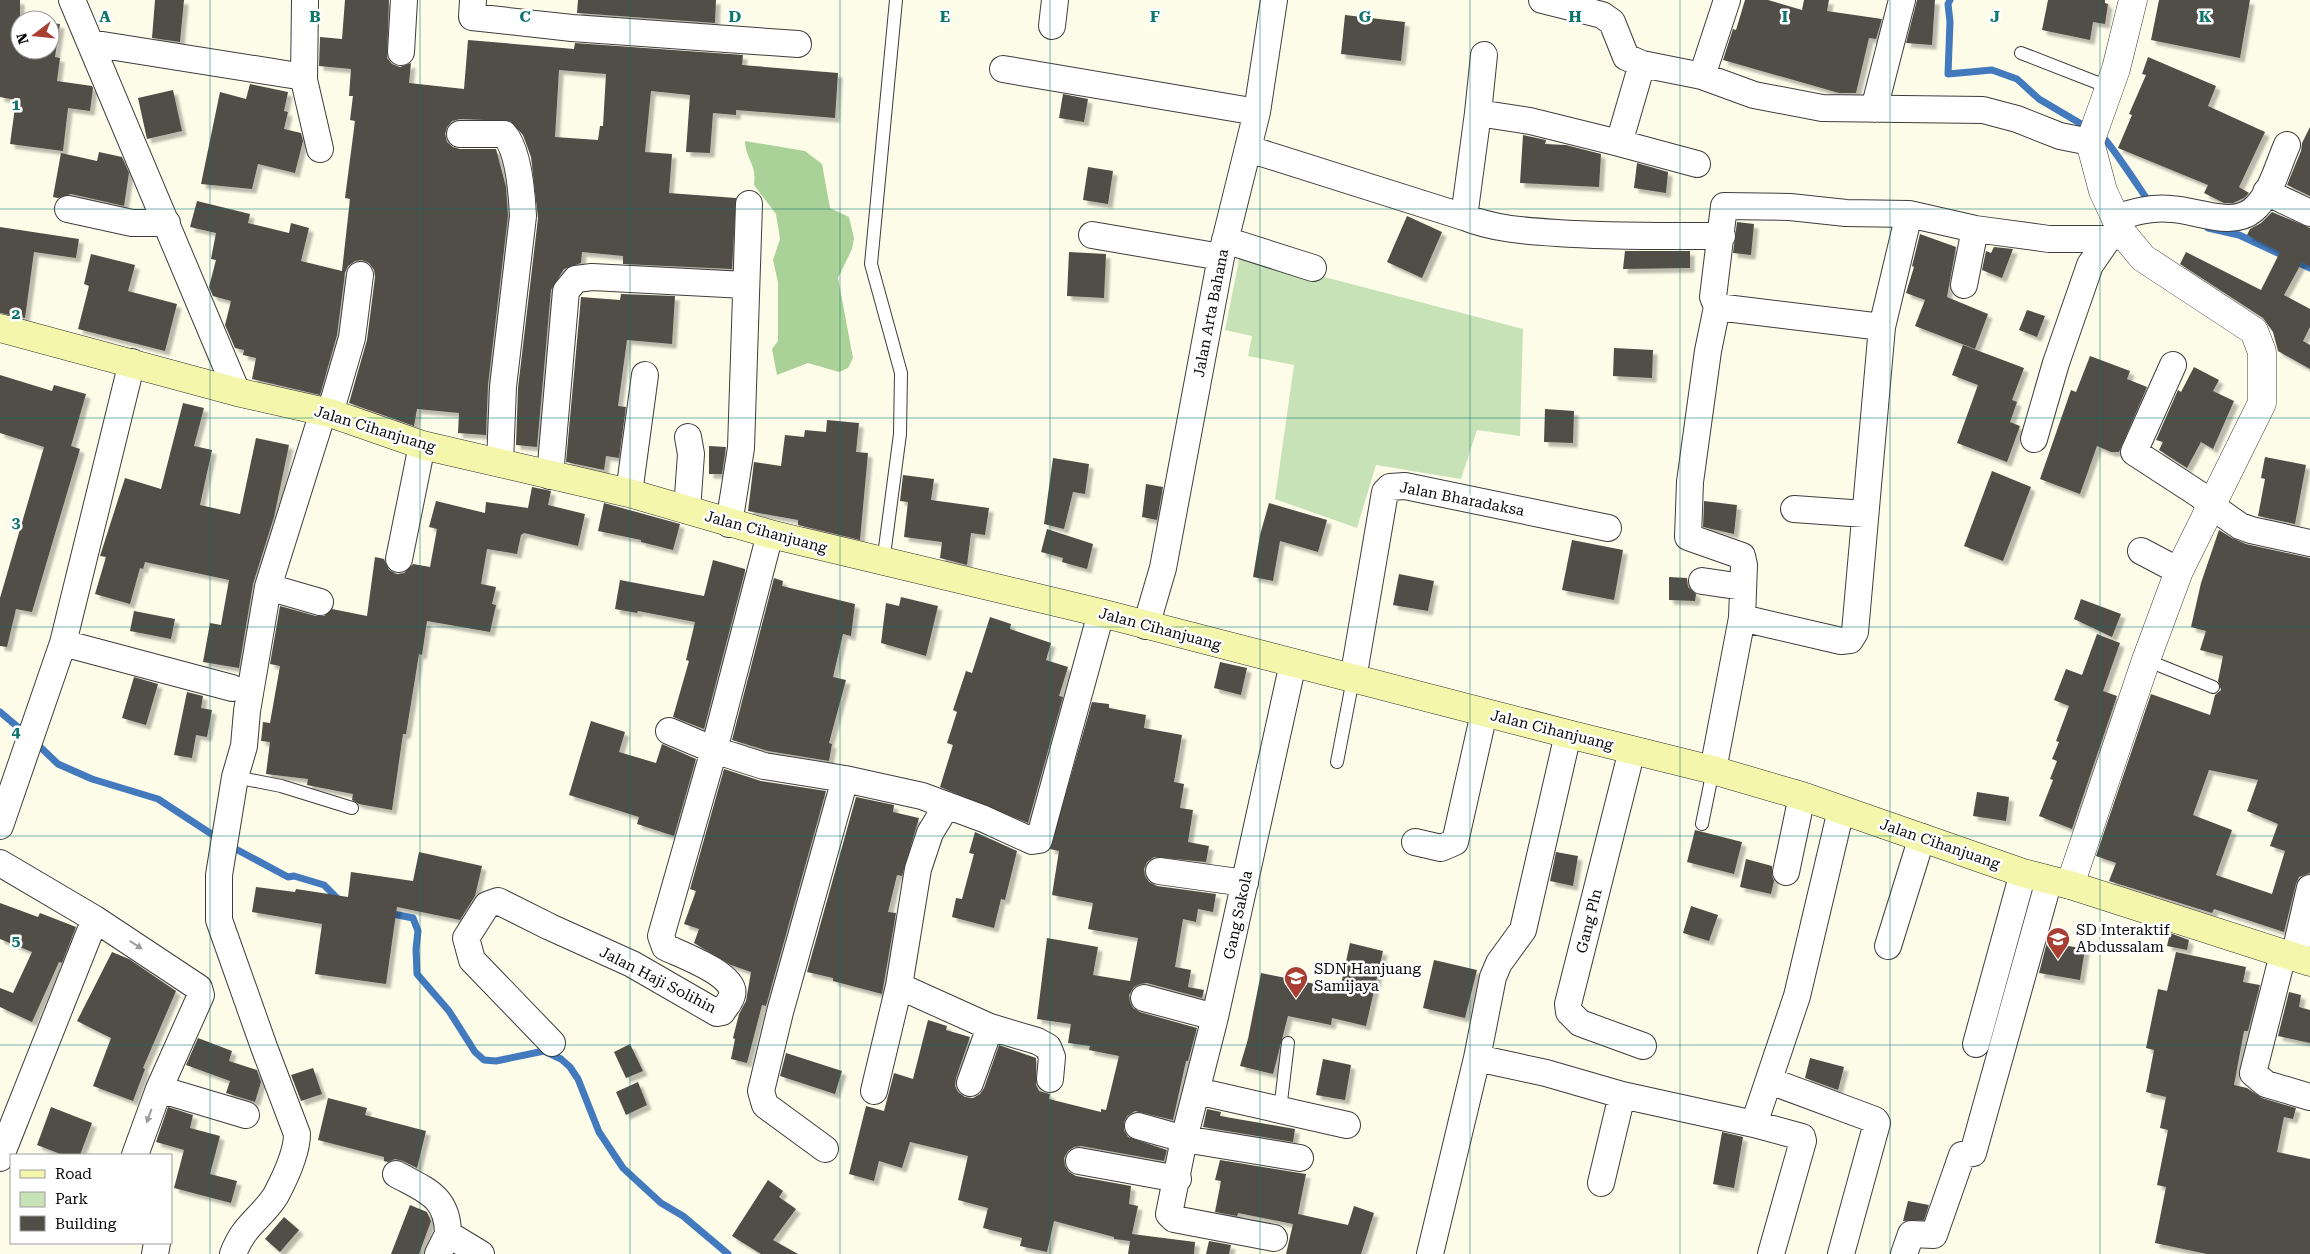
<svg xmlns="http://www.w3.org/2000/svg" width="2310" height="1254" font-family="'Roboto Serif',serif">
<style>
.green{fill:#c7e2b7}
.forest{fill:#a9d198}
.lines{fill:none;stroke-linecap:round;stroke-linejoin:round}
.stream{stroke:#427abd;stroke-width:7}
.building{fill:#514d47;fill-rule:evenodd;filter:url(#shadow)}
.service-casing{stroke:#3d3d3d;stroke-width:14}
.minor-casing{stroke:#3d3d3d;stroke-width:28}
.tertiary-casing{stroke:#3d3d3d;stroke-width:29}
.secondary-casing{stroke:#2c2c2c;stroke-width:29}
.service{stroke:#fff;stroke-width:12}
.minor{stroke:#fff;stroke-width:26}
.tertiary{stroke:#fff;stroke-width:28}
.secondary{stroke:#f3f6ab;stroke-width:28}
.oneway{fill:#9d9d9d}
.grid{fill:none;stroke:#0f766e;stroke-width:1;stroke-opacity:0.55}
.labels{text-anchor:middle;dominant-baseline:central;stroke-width:5;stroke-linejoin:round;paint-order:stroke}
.street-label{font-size:15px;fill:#0a0a0a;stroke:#fff}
.poi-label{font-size:15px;fill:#0a0a0a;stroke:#fff;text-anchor:start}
.grid-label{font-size:16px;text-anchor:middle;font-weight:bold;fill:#0f766e;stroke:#fff;stroke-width:5;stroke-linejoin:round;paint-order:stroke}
</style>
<defs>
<filter id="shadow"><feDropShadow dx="4.5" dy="4.5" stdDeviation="1" flood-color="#0004"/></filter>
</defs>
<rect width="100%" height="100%" fill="#fdfce9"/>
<!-- green -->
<path class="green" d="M1240,255L1523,329L1520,436L1477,430L1461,479L1376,465L1357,528L1275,499L1294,365L1248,356L1252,336L1225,330Z"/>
<!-- forest -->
<path class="forest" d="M745,141L805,151L822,164L830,208L849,217L854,238L852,249L838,278L853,358L848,368L839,372L808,363L777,375L772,349L778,341V282L773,260L780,239L776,214L754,185C757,163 746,161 745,141Z"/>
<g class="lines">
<!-- stream -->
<path class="stream" d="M1950,0L1948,4L1950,22L1948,74L1992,70L2017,79L2039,99L2088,128
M2100,134C2106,137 2140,189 2147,199
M2208,228L2239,235L2310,268
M0,712L26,734
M34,741L58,764L92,779L158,799L219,839
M230,846L288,877L294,876L324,885L339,900
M388,913L413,918L418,931L416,949L417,974L449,1011L475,1052L484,1060L496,1061L544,1051L561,1059L570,1067L578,1079L599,1132L623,1168L661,1203L683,1216L728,1254"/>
</g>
<!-- building -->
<path class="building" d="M0,0H20V19L30,20H20V50H50V23L60,24L55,57L60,58L57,81L92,86L93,88L90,111L68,108L63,151L10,144L16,100L0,97Z
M155,0H184L180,42L152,38Z
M345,0H389L387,58L392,64L400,67L411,63L409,83L464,89L468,40L574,49L575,43L743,55L742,65L838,73L835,118L736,110V115L713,113L710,153L686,152L690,95L651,91L645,152L672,154L669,193L736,198L732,269L623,264V256L582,252L581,263L564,269L551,290L537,447L516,445L518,388L538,218L531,157L523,135L510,121L460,119L452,121L447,127L445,134L447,142L453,147L460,149H496L506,187L508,216L488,385L486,435L458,433L459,413L417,409L414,426L349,403L367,340L375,277L374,270L369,263L362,260L355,261L348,266L345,273L337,335L320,395L252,379L256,358L243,355L244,350L235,348L225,325L231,301L213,296L209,287L216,260L211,259L216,233L190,227L197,201L250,214L248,223L289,233L291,223L309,228L301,261L342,271L350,199L345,198L355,121L350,120L353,96H349L351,69L319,66L320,37L342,39ZM559,70L606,74L603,126H600L598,140L555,137Z
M578,0H716L715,23L577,13Z
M1745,0H1768L1802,10L1804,0H1829L1827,11L1882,19L1876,39L1869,38L1856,93H1839L1723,60L1733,29L1736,30Z
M1917,0H1935L1932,45L1906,43Z
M2048,0H2105V3L2108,4L2105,24L2093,22L2090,40L2042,30Z
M2159,0H2250L2240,58L2151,40Z
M1345,15L1405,22L1401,61L1341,54Z
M2148,57L2216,86L2208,106L2265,132L2239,187L2249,193L2244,198L2233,203H2224L2204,193L2208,185L2118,148L2132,115L2129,114L2146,75L2142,74Z
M250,84L288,92L284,111L288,112L284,129L301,133L303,141L295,173L258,164L252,189L201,184L220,92L246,99Z
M173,90L182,131L147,139L138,98Z
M1063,94L1088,99L1084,122L1059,118Z
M2310,127V196L2287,185L2301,151L2302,143Z
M1523,135L1546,140L1545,144L1566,145L1601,154L1599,187L1520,183Z
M99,152L122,157L129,173L124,206L71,194L58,198L53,197L61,153L97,161Z
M1637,163L1668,172L1666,193L1634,188Z
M1088,167L1113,171L1108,204L1083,200Z
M2272,212L2310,228V266L2302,262L2284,295L2310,309V327L2303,341L2310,345V369L2278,351L2273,332L2263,318L2180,264L2186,252L2261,290L2280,252L2247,235L2250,229L2261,223Z
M1407,216L1442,232L1422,278L1387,262Z
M1737,222L1754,224L1751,255L1733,253Z
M0,227L79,239L76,258L34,252L25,318L0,313Z
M1920,234L1956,247L1947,297L1988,314L1975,349L1915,326L1925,300L1906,293L1914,267L1912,266Z
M1994,247L2013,249L2002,278L1982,270L1986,251L1991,253Z
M1625,251H1690V268L1623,269Z
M1069,252L1106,254L1104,298L1067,296Z
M91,254L135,265L128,291L177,304L165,351L78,329L89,286L84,284Z
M621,294L675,296L672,344L627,340L618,406L626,407L619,458L606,456L604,470L566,462L581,297L620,300Z
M2027,310L2045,316L2037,337L2019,330Z
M1963,345L2024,368L2012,400L2017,402L2010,422L2020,426L2007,462L1957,443L1978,385L1952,375Z
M1614,348L1653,350L1652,378L1613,376Z
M2090,356L2130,371L2127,379L2147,387L2119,452H2111L2097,446L2080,494L2040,479L2071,390L2076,392Z
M2194,367L2219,380L2213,391L2234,401L2213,449L2201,442L2187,468L2159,450L2163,442L2156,440L2178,390L2181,392Z
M0,375L52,391L54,385L86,394L71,446L80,449L32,612L16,609L7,647L0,646V598L44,447L0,433Z
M183,403L204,408L194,446L212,450L200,505L240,514L256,438L289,445L274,517L253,584L239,668L203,662L210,623L221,625L229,580L145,562L143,569L140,568L130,604L95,594L106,557L100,556L125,478L161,489Z
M1545,409L1574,411L1573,443L1544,442Z
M827,420L859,423L856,452L868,453L860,540L798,525V520L748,511L754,462L781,466L785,435L804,437L805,430L826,432Z
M709,446L726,447L722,474H709Z
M2265,457L2306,465L2295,524L2258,516L2265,479L2261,478Z
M1053,458L1089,464L1085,494L1073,492L1064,529L1044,524Z
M1992,471L2031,487L2003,561L1964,546Z
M903,475L934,479L931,500L989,508L985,535L971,533L967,565L940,558L942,542L904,537L908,502L900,501Z
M1146,484L1163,487L1157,520L1142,517Z
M532,487L551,491L548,505L585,514L578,546L524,533L521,535L517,554L487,549L481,584L496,587L492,604L496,605L490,632L427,621L422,655L419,654L406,734H403L392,810L359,804L352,800L353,794L307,785L308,779L266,774L270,742L261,741L263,722L270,723L280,666L270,664L280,606L316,616H324L332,609L367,616L375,557L384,559L389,570L397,574L404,573L413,564L430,567L437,529L429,527L436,501L485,513L486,502L528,508Z
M1704,501L1737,505L1734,534L1703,527Z
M604,503L680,524L673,550L641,542V540L598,531Z
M1269,503L1327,520L1318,552L1280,541L1273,581L1253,577L1260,535Z
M1047,529L1093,544L1087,569L1062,562L1063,558L1041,552Z
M2219,530L2232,538L2246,544L2310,558V873L2299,877L2296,884L2284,932L2214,909L2212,913L2109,881L2116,863L2096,856L2151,694L2210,715L2215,695L2221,690L2218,681L2223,656L2200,650L2206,631L2191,627L2201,583ZM2209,770L2258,780L2247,811L2278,824L2270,846L2285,851L2272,894L2216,875L2232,830L2193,815Z
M1572,540L1623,550L1614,600L1562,590Z
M713,560L745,569V571L704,729L673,717L689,661L686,660L695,622L638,611L637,613L615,609L620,580L704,596Z
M1399,574L1434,581L1428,611L1393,605Z
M1669,577L1687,578L1688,587L1696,594L1695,601L1669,600Z
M774,578L783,581L782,586L855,604L851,636L843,634L833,677L846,680L829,743L832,744L829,761L768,751L732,740Z
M901,597L938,606L926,656L881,643L886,603L899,606Z
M2081,599L2121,614L2112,637L2074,619Z
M134,611L175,619L171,639L130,631Z
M990,617L1011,624L1010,629L1051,643L1046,660L1068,667L1059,696L1063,697L1028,823L940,787L953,745L947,743L957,712L953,710L966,671L972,673Z
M2097,634L2120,643L2103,691L2117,696L2072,829L2039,816L2053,780L2050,779L2057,761L2052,759L2059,742L2056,741L2069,706L2054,700L2066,669L2082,675Z
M1220,662L1247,668L1241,695L1214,688Z
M134,677L158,684L146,725L122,718Z
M187,692L203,696L201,708L212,710L207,737L196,735L192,758L174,755Z
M1092,702L1109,704V708L1146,715L1144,728L1182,735L1174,782L1184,784L1180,808L1193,810L1188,842L1209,846L1206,862L1154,857L1147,862L1144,869L1145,876L1149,882L1157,886L1216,894L1213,912L1198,909L1196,922L1183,919L1175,967L1191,970L1188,987L1204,990L1202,998L1147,983L1140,984L1134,987L1129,995L1130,1002L1133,1008L1140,1012L1197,1028L1188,1061H1186L1173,1120L1135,1111L1127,1116L1124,1122V1130L1128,1137L1167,1150L1164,1161L1081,1146L1074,1147L1068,1151L1064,1158L1065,1166L1069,1172L1076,1176L1131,1186L1129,1204L1138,1206L1132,1234L1195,1242L1194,1254H1128L1130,1241L1114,1239V1237L1054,1221L1047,1252L1020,1246L1022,1238L983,1228L988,1208L958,1200L968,1156L910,1142L902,1168L879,1161L874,1181L849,1174L866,1106L884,1111L894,1073L913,1079L928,1020L947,1026L946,1030L970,1037L956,1078L955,1086L958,1092L965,1097L973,1098L980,1094L984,1088L999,1045L1036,1058V1085L1039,1091L1050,1094L1049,1099L1101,1112V1109L1106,1110L1119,1056L1089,1050L1090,1046L1068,1043L1071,1024L1037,1019L1047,938L1098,947L1093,975L1130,981L1138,938L1088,929L1093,903L1052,895L1059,851L1050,849Z
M591,721L625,732L619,752L656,763L662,744L696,759L674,836L637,824L639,817L569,795Z
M724,769L761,781L826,791L766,1006L762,1005L747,1063L731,1059L735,1039L733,1038L739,1014L746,1001L751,972L731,965L694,943L699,929L684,924L696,891L690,889Z
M1977,792L2009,797L2006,821L1973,816Z
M856,797L894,805L893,812L919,818L902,876L897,875L888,912L896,913L882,994L833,981V978L807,972Z
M1695,830L1742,842L1734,874L1687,862Z
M975,832L1017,851L1005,900L1001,899L994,928L952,917L956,898L962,899L974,854L969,853Z
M419,852L482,866L475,896L460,920L397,907L386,984L315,974L322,924L252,912L256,887L295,892L296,889L348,897L351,872L413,881Z
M1556,852L1578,856L1573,886L1550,881Z
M1746,859L1772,866V876L1774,881L1771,894L1740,887Z
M0,903L38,917L40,913L76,927L62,963L59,962L32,1022L0,1007V988L13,993L32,952L0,939Z
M1691,906L1718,915L1709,941L1683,933Z
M2170,933L2189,940L2187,950L2167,946Z
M2047,942L2085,949L2080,980L2039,973Z
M1350,943L1383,951L1366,1026L1332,1018L1331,1025L1288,1016L1273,1074L1240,1066L1248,1039L1261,973L1340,989Z
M112,952L129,959L176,991L143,1068L145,1069L133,1101L93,1086L111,1038L77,1021Z
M2176,952L2246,967L2243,982L2260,985L2248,1031H2244L2234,1085L2247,1088L2262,1098L2296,1108L2293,1119L2284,1117L2277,1152L2310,1159V1254H2207L2155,1243L2166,1187L2157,1185L2168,1130L2160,1128L2166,1097L2146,1092L2154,1050L2146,1048L2158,989L2167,991Z
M1434,960L1477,970L1465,1018L1423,1008Z
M2289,992L2301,995L2299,1007L2310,1010V1043L2278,1036Z
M198,1038L232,1051L229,1061L257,1070L261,1082L255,1102L226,1093L230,1081L186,1065Z
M630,1044L643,1071L626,1078L614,1052Z
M786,1053L842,1071L835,1094L780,1076Z
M1810,1058L1844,1067L1838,1090L1805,1078Z
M1323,1059L1351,1065L1345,1100L1316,1095Z
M313,1068L322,1094L301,1101L291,1075Z
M638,1082L647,1105L626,1115L616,1092Z
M328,1098L367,1108L365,1115L426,1131L417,1168L403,1161L395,1159L388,1162L384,1161V1157L318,1140Z
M51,1107L92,1123L80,1155H63L37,1145Z
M168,1107L193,1115L190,1128L220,1136L210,1174L237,1181L231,1203L174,1188L184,1150L156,1142Z
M1207,1109L1221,1112L1220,1116L1295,1129L1293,1142L1203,1127Z
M1722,1132L1743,1137L1734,1188L1713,1184Z
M1220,1160L1306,1174L1298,1214L1348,1225L1354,1206L1374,1213L1361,1254H1286L1293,1224L1238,1213L1237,1216L1215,1212L1221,1181L1215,1180Z
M768,1180L783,1191L779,1197L796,1209L773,1240L798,1254H761L732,1236Z
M1908,1201L1929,1205L1924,1220L1903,1221Z
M410,1205L427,1212L431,1221L419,1254H391Z
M284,1217L299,1230L280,1252L265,1239Z
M1209,1241L1231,1245L1229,1254H1206Z"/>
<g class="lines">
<!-- service casing -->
<g class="service-casing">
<path id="service" d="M2021,53L2098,83L2108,90
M883,563L900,434L901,373L871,264L896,0
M2146,660L2213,687
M1337,762L1353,679
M235,777L281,786L352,808
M1702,824L1713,770
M1280,1110L1288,1043"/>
</g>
<!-- minor casing -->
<g class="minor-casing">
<path id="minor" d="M72,0L237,392
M473,0L472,17L572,28L798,44
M1542,0L1602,15L1612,22L1626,57L1642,64
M1052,26L1055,0
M90,43L298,76L304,80L320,149
M401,52L404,0
M1003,69L1257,112
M1702,76L1727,0
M304,80L305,0
M1874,109L1902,0
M1478,113L1484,55
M460,134H504C519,150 522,195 523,216L503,387L500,462
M1619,143L1697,164
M1249,149L1464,217L1478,113L1530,121L1619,143L1642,64L1702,76L1754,95L1822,108L1983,110L2017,119L2060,136L2090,142
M2266,192L2310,213
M68,209L132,223H167
M1464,217C1494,229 1525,231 1557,233C1612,237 1667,236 1722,236
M2115,218C2134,212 2151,207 2171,209C2196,210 2232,228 2253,210C2271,195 2278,165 2287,145
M1092,235L1221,257
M1225,240L1313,268
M1964,285L1975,229
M1882,327L1909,214
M2173,365L2134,452L2200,495L2213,507L2240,526L2251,530L2310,543
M330,413L352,338L360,275
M2034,439L2056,363L2090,265L2108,239L2120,235
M550,476L566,291L576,279L592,277L745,285
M629,493L645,375
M1794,509L1865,514
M687,510L691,454L688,437
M729,524L741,448L749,204
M2141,551L2179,571
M399,559L422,445
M1702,581L1743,587
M268,587L320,602
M1742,618L1744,565L1742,556L1688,537L1690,482L1708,351L1717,307L1713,297L1724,206L1790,207L1846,213L1909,214L1975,229L2049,239H2108
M1146,626L1163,568L1221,257L1257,112L1274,0
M63,643L232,688
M1353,679L1385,492L1390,487L1405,486L1608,528
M669,731L714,750L764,766L845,779L780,1012L761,1091L765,1105L825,1149
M1632,750L1568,1004L1569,1012L1580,1023L1643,1046
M1713,770L1742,618L1841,641L1850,640L1855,632L1882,327L1717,307
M845,779L922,796L984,819L1032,841L1039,840L1101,613
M0,826L63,643L132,362
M1415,842L1441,848L1455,842L1484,713
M0,863L95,919L199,988L201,995L159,1089L135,1155
M1159,871L1245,883
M1786,872L1802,796
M1888,946L1922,837
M2283,954L2253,1073L2266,1084L2310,1097
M2294,957L2310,888
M899,986L990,1027L1037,1041L1048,1047L1052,1057L1050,1079
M1144,998L1215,1017
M552,1043L472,960L466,938L487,905L498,901L550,927L632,964L717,1013L722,1012C725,1007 731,1001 732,995C738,975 679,954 665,947L661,936L714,750L770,534
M1976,1044L2023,873
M1477,1058L1546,1073L1622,1095L1754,1124L1802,1137L1803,1141L1771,1254
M1770,1081L1875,1120L1877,1123L1841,1254
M970,1083L990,1027
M159,1089L246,1115
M874,1091L899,986L918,869L930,833L947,805
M1197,1091L1347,1125
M1754,1124L1797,996L1841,810
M1138,1126L1184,1139L1300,1158
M0,1158L95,919
M1079,1161L1178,1179
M396,1174C425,1190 448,1196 448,1234L481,1254
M1601,1183L1622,1095
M1274,1238L1174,1219L1169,1214L1184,1139L1215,1017L1293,663
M155,1254L157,1243
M233,1254C244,1224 262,1218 276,1195C285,1178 297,1153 297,1134L264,1047L219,920V875L235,777L244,746L247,711L268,587L323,412
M438,1254L448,1234
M1430,1254L1477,1058L1493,977L1499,963L1523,930L1568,734
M1904,1254L1911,1234L1934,1235L1962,1155L1973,1153L2049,880"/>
</g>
<!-- tertiary casing -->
<g class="tertiary-casing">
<path id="tertiary" d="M2070,885L2146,660L2179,571L2262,403V352L2254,331L2143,258L2123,234L2103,191L2090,142L2116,69L2133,0"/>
</g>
<!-- secondary casing -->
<g class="secondary-casing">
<path id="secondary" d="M0,328L237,392L330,413L422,445L629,493L770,534L1101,613L1568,734L1713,770L1802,796L2023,873L2070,885L2310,962"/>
</g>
<!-- service -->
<use href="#service" class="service"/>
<!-- minor -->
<use href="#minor" class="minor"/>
<!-- tertiary -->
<use href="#tertiary" class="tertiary"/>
<!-- secondary -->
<use href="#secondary" class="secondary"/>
</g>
<!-- one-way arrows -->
<defs><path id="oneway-solid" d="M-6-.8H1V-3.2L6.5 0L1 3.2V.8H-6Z" transform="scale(1.25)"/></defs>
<g class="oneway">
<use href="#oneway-solid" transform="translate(136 945) rotate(33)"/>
<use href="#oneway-solid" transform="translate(149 1116) rotate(110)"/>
</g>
<!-- grid -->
<path class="grid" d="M210,0V1254M420,0V1254M630,0V1254M840,0V1254M1050,0V1254M1260,0V1254M1470,0V1254M1680,0V1254M1890,0V1254M2100,0V1254M0,209H2310M0,418H2310M0,627H2310M0,836H2310M0,1045H2310"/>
<!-- icons -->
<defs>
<g id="school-pin" transform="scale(1.25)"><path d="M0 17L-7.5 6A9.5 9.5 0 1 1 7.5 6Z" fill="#a93f32" stroke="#fff"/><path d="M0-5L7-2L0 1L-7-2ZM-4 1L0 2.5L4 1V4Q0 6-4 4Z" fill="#fff"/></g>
</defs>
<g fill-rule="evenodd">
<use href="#school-pin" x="2058" y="939"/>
<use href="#school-pin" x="1296" y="978"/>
</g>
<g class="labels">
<!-- street labels -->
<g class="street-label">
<text transform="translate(1211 313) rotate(-79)">Jalan Arta Bahana</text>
<text transform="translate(375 429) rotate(17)">Jalan Cihanjuang</text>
<text transform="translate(1462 499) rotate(11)">Jalan Bharadaksa</text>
<text transform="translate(766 532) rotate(15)">Jalan Cihanjuang</text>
<text transform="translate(1160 629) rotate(15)">Jalan Cihanjuang</text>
<text transform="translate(1552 730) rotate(14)">Jalan Cihanjuang</text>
<text transform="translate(1940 844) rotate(19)">Jalan Cihanjuang</text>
<text transform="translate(1238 915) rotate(-78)">Gang Sakola</text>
<text transform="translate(1589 921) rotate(-76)">Gang Pln</text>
<text transform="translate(658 980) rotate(27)">Jalan Haji Solihin</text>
</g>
<!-- poi labels -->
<g class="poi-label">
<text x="2076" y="930">SD Interaktif<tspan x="2076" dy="17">Abdussalam</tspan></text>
<text x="1314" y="969">SDN Hanjuang<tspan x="1314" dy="17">Samijaya</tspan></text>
</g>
</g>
<g class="grid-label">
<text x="105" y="22">A</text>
<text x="315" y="22">B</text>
<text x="525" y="22">C</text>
<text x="735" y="22">D</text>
<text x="945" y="22">E</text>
<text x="1155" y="22">F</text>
<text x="1365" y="22">G</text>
<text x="1575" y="22">H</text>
<text x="1785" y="22">I</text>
<text x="1995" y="22">J</text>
<text x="2205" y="22">K</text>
<text x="16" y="110">1</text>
<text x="16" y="319">2</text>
<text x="16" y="528">3</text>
<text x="16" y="737">4</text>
<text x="16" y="946">5</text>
</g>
<!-- legend -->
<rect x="10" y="1154" width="162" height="90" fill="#ffffff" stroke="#9d9d9d"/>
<rect x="20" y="1170" width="25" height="8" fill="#f3f6ab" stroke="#9d9d9d"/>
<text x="55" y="1179" font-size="15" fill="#0a0a0a">Road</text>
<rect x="20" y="1192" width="25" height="15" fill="#c7e2b7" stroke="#9d9d9d"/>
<text x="55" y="1204" font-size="15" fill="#0a0a0a">Park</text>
<rect x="20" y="1216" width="25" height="15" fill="#514d47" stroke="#9d9d9d"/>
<text x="55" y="1229" font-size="15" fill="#0a0a0a">Building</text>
<!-- north arrow -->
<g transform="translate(35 35) rotate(254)"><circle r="24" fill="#ffffff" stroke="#9d9d9d"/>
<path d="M0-4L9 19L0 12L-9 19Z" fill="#a93f32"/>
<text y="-8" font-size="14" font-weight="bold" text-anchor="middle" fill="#0a0a0a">N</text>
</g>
</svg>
